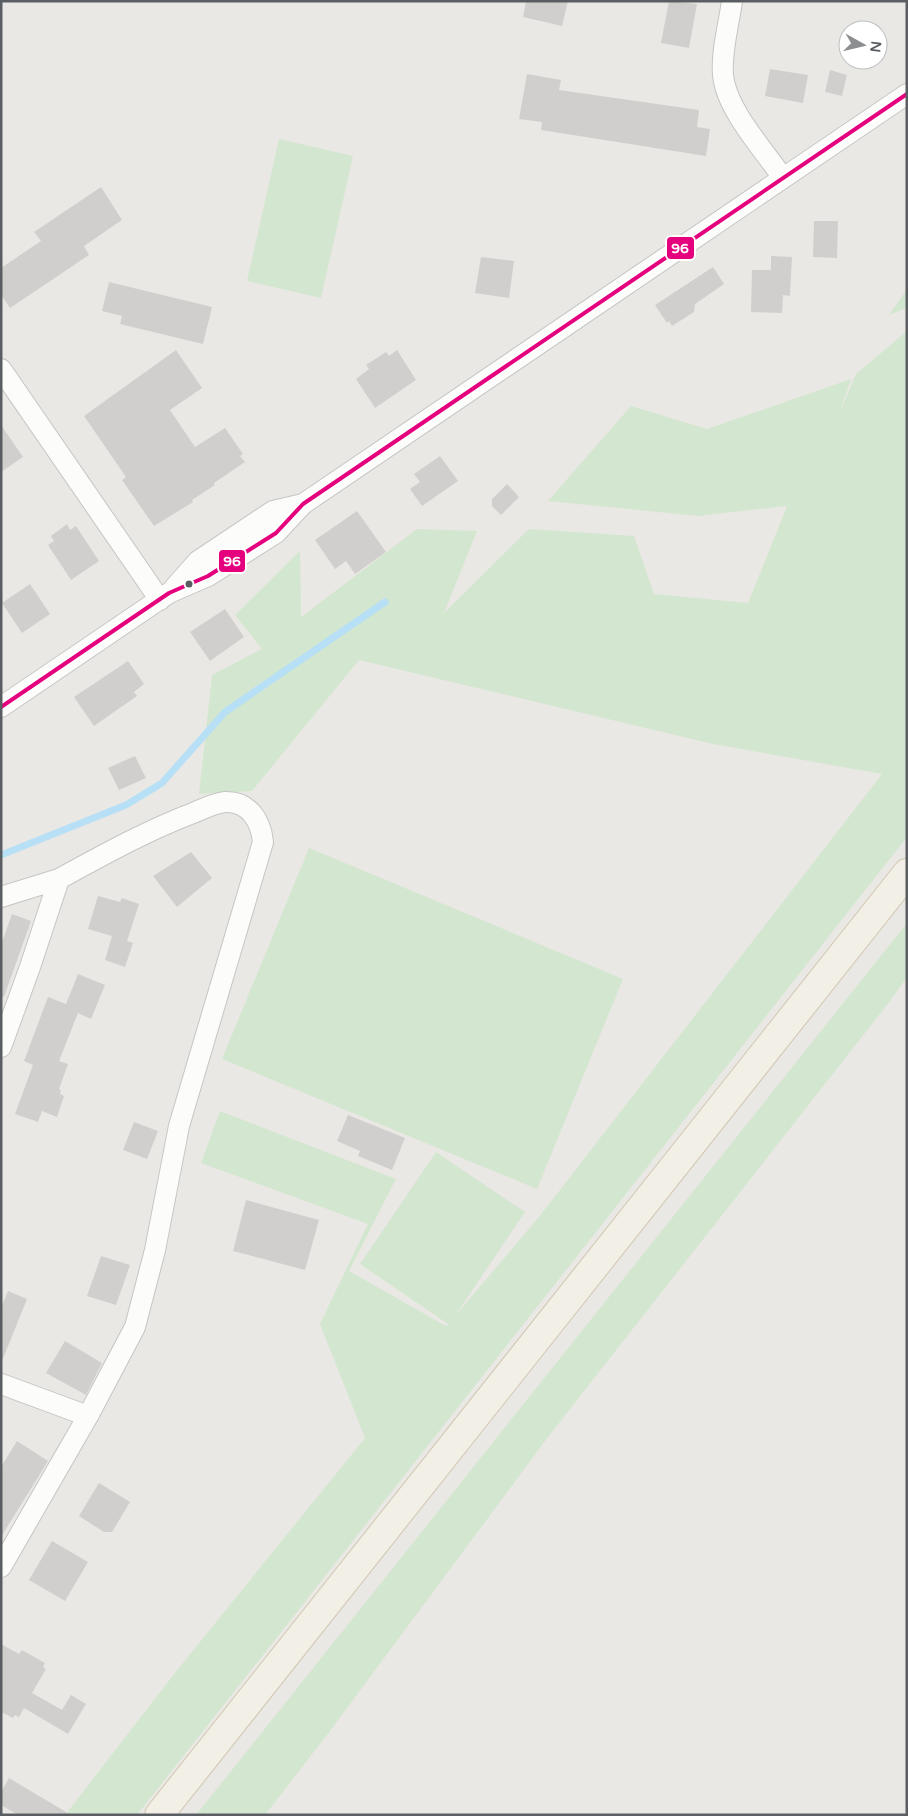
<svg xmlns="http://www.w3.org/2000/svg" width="908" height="1816" font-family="'Varela Round',sans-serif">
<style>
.green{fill:#d3e6cf}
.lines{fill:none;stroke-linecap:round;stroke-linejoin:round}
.stream{stroke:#b7e0f6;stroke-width:7}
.building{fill:#d1cfcd}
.minor-casing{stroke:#c5c5c4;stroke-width:22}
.primary-casing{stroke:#d2c6b2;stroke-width:30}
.minor{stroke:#fcfcfb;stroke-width:20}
.primary{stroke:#f2efe7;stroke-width:28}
.bus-1-casing{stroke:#fff;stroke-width:8}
.bus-1{stroke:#e5007d;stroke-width:4}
.bus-dot{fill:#5a5e62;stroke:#fff;stroke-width:2}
.line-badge{stroke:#fff;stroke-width:2}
.badge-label{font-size:14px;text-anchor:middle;font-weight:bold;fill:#fff}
</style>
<rect width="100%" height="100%" fill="#eae8e4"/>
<!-- green -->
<path class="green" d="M279,139L353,156L321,298L247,281Z
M907,289V308L889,315Z
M907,331V837L137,1815H65L178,1669L365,1438L320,1324L368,1224L201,1163L220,1111L396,1179L349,1271L446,1326L448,1324L360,1264L436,1152L525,1212L455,1316L539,1217L882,774L713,744L359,660L252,791L199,794L212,675L262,649L235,615L300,551L301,617L417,529L477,531L444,613L529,529L634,536L654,594L748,603L787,506L698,516L548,501L631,406L707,429L851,379L839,414L856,374Z
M309,848L623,979L537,1189L222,1059Z
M907,923V977L890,1001L548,1437L330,1731L265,1815H196Z"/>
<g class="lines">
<!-- stream -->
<path class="stream" d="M1,855L126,805L162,783L225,712L385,602"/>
</g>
<!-- building -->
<path class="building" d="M526,1H568L562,26L523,17Z
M669,1L697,4L689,48L661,43Z
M770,69L808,75L803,103L765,96Z
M830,70L847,75L842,96L825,92Z
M527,74L561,80L559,90L699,110L697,127L710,129L706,156L541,130L542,122L519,119Z
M101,187L122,220L84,246L89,255L10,308L1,295V268L41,241L34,232Z
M814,221H838L837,258L813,257Z
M771,256L792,257L790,296L783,295L782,313L751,312L752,270H771Z
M481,257L514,261L509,298L475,293Z
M713,267L724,284L695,304L694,312L672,326L669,321L667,323L655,305Z
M109,282L212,307L203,344L120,324L122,316L102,311Z
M176,350L202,388L170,410L195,447L225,428L243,454L240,456L245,462L214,483L215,485L192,500L193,502L154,526L122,480L126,477L84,416Z
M397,350L416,380L375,408L356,379L369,369L366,365L386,352L389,356Z
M1,425L23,457L1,472Z
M440,456L458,481L422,506L410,489L420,482L414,474Z
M507,484L519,497L501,515L492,506V499Z
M357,511L386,552L355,574L346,561L335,569L315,540Z
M67,524L70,530L76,526L99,561L71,580L48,545L54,541L51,536Z
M30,584L50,614L22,633L2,603Z
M225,609L244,637L210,661L190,632Z
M128,661L144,684L134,692L137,696L94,726L74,697Z
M135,756L146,778L119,790L108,768Z
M191,852L212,878L177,907L153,876Z
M98,896L120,902L122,898L139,904L127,941L133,943L125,967L105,960L112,936L88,929Z
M12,914L31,921L4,997L1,996V945Z
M78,974L105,985L91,1019L78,1013L59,1061L68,1064L59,1089L61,1090L60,1094L64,1096L57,1117L42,1111L38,1122L15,1114L33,1065L24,1061L48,997L66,1004Z
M348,1115L405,1138L392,1170L358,1156L360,1151L337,1141Z
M134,1122L158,1131L147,1159L123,1150Z
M246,1200L319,1220L305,1270L233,1251Z
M101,1256L130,1265L116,1305L87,1296Z
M8,1291L27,1299L2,1361L1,1308Z
M65,1341L102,1363L86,1395L46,1373Z
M17,1441L48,1461L1,1537V1467Z
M99,1483L130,1502L112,1532H104L79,1516Z
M52,1541L88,1562L65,1601L29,1580Z
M1,1644L19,1654L22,1650L45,1663L43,1667L46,1669L32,1693L62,1710L71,1695L86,1704L68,1734L24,1708L19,1717L15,1715L13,1718L1,1712Z
M9,1778L71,1815H18L1,1805V1792Z"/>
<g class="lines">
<!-- minor casing -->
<g class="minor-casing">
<path id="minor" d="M732,1C729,24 721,51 723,75C726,109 763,149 783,178
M1,369L160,600
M174,588L198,561L273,511L303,504
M1,707L169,593L208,576L276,533L303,504L907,94
M59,879C103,855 146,831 193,813C203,809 214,803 225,802C249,801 261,821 263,842L179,1126L155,1250L135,1327L88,1416
M1,897L59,879L30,967L1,1047
M1,1384L88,1416L1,1567"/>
</g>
<!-- primary casing -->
<g class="primary-casing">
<path id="primary" d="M159,1815L907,873"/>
</g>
<!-- minor -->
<use href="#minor" class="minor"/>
<!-- primary -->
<use href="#primary" class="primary"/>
<!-- bus-1 casing -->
<g class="bus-1-casing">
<path id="bus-1" d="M1,707L169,593L208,576L276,533L303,504L907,94"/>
</g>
<!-- bus-1 -->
<use href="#bus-1" class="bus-1"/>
</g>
<!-- markers -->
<circle class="bus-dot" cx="189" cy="584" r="4.5"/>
<g class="line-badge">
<rect x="666" y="236" width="29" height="24" rx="5" fill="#e5007d"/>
<rect x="218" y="549" width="28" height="24" rx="5" fill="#e5007d"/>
</g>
<g class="badge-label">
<text x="680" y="253">96</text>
<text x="232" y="566">96</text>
</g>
<!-- border -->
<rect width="908" height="1816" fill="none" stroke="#5a5e62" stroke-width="5"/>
<!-- north arrow -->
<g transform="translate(863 45) rotate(98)"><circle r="24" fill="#ffffff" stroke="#bdbfc0"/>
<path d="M0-4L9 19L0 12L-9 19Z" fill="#8c8e90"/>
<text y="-8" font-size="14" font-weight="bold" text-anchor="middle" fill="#5a5e62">N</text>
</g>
</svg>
